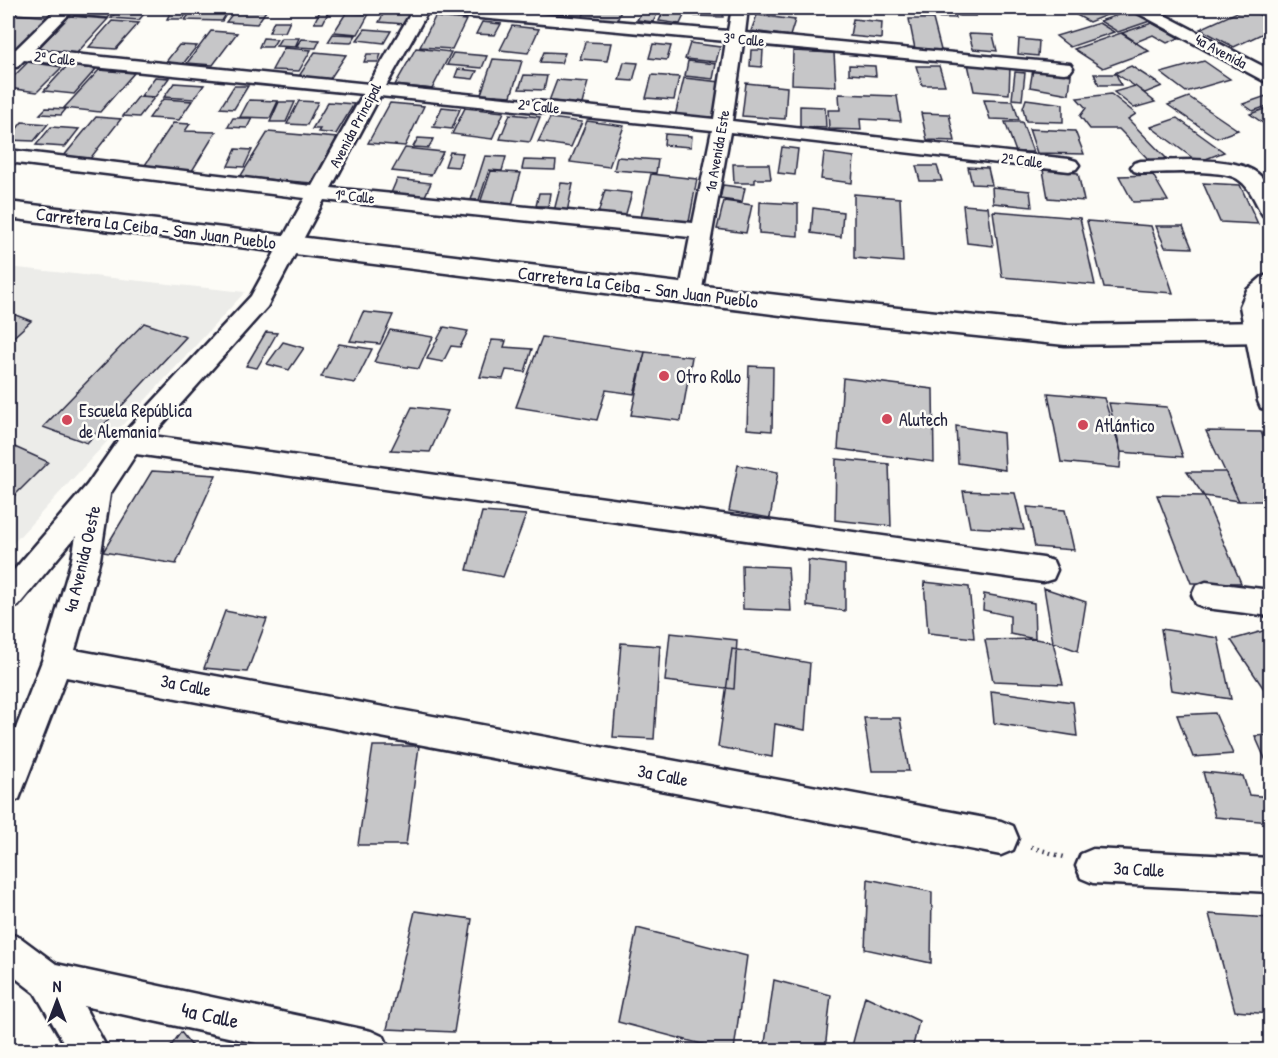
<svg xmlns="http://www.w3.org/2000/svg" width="1278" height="1058" font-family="'Patrick Hand',sans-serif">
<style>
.built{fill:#ecece9}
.building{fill:#c6c6c8;stroke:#22223b;stroke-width:1.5}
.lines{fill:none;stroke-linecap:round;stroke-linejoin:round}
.minor-casing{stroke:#22223b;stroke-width:5}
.primary-casing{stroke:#22223b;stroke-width:5}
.path{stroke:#22223b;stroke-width:4.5;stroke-dasharray:1.5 5;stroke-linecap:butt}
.minor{fill:#fdfcf7;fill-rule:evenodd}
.primary{fill:#fdfcf7;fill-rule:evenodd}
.poi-dot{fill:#d1495b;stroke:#fdfcf7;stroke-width:2}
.labels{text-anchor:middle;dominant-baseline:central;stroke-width:5;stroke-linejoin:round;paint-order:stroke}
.far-street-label{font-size:15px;fill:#22223b;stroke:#fdfcf7}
.street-label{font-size:18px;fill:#22223b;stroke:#fdfcf7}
.poi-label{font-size:18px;fill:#22223b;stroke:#fdfcf7;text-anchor:start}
.near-street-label{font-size:21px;fill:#22223b;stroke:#fdfcf7}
</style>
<rect width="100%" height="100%" fill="#fdfcf7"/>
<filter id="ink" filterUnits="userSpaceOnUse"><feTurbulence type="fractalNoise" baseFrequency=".0167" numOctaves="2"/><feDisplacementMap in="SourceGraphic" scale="12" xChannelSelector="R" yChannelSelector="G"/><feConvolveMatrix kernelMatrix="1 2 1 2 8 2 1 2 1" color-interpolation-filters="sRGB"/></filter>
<g filter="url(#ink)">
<!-- built -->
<path class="built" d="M8,267L245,292L8,549Z"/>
<!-- building -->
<path class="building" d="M81,8H117L108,18L74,15Z
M120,8H149L139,20L111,18Z
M166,8H190L183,19H167L170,13H163Z
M194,8H230L222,21L185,20Z
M237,8H268L257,24L226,22Z
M512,8H541L537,15L510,11Z
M587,8H622L617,21L582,18Z
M644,8L660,9L653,22L637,20Z
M665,8L687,9L680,24L659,21Z
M696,8H725L723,17L695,16Z
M919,8H954L956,18L921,17Z
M956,8H973L976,16H959Z
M1064,8H1118L1122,9L1089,22Z
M1246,8L1270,20V30L1234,47L1200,29Z
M1132,10L1150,21L1118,32L1100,21Z
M320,11H329L323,23H314Z
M385,11L412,13L405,24L379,22Z
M346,13L369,14L358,34L334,32Z
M16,14L52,17L20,49L8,48V22Z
M757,15L795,20L790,36L751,31Z
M69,16L108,19L76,54L36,51Z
M435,17L466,20L452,49L420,47Z
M853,19L882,22L881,39L850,36Z
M909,19H933L941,50L915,49Z
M112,21L139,23L116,49L89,47Z
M274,21H290L285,32H269Z
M482,22L501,24L495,35L476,34Z
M1099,23L1114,32L1070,47L1056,36Z
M1152,23L1179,38L1167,43L1153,35L1136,42L1122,33Z
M512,26L539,29L528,53L500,50Z
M365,29L391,31L384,43L357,40Z
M211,31L237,33L213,65L187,63Z
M1121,33L1149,51L1103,68L1074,49Z
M333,34L356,35L351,43L328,42Z
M969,34L993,35L997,51L973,49Z
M263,38L277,39L272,47H259Z
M281,38H299L295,47L276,46Z
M301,39L320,40L316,48L296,47Z
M1019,39L1039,41L1038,56L1018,54Z
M585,42L611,43L607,61L580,59Z
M690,43L720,47L716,62L685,59Z
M653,44L671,46L667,60L649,58Z
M179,45L197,46L183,64L165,63Z
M284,48L311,50L299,71L272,70Z
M416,48L451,52L432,89L395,85Z
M751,50H763L762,67L750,66Z
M793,51L834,53L836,86L792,84Z
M315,52L346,55L330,79L299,76Z
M544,52L565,53L561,63L540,62Z
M453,53L487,56L482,68L447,65Z
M367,54H381L378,62H364Z
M493,59L522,61L511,96L481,94Z
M688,61L716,64L713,79L685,76Z
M1204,61L1230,79L1186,92L1161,73Z
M28,62L62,67L37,92L8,88V82Z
M624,62L638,63L633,81L619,80Z
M968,64L1010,67L1009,94L974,91Z
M849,65L875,66L876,76L849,74Z
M67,66L96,69L74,94L44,91Z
M916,66H939L945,85H922Z
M1131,66L1162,86L1145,93L1115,73Z
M458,69L477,71L473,79L455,77Z
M1033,69L1071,75L1069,94L1030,87Z
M99,70L134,73L100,112L64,108Z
M1015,72L1025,73L1022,100L1012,99Z
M1094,74H1116L1121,85H1099Z
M524,75L547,76L544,90L519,89Z
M652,75L679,77L674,100L646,98Z
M155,77L169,78L155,97L141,96Z
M684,78L721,82L713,120L675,116Z
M557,80L588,82L582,104L549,101Z
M174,83L204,85L194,99L164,97Z
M746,83L787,87L785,119L742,116Z
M234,86H248L234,109L220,108Z
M1135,86L1155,102L1134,108L1114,92Z
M839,94L897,96L901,121L860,119L861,130L829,129L828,110H840Z
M1111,94L1136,114L1128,119L1167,159L1150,161L1119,129H1090L1080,116L1086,108L1077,98Z
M1266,96L1270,99V105L1253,111L1243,104Z
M138,97L154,98L139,117L123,116Z
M1189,97L1238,130L1217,138L1168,105Z
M163,99L192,101L179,120L149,118Z
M1026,99L1063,104V122L1026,121L1023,108Z
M249,100L278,101L270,118L240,117Z
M984,100L1013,101L1019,120L990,119Z
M299,101L318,102L307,125L287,124Z
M279,102H295L286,122H270Z
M328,102L354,104L336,134L318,132L320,129H312Z
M390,103L424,106L405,146L368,143Z
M800,106L825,107L826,128L800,127Z
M442,107L460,109L452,129L433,127Z
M1270,107V128L1250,114Z
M46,108L66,109L61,115L40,114Z
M465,108L504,112L492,139L452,134Z
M921,113L949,114L955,141L927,140Z
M510,114L540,117L530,142L500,139Z
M96,117L121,119L89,160L63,157Z
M233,118H252L247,128L228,127Z
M550,118L582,122L571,147L538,142Z
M1177,118L1224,152L1198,162L1151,127Z
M587,121L624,126L609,167L570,162Z
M22,122L48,124L34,141L8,140Z
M1005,122H1022L1033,152H1016Z
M173,123L190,124L185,131L216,132L192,171L143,168Z
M51,127L79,129L65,147L36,145Z
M1029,129L1075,131L1084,154L1037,153Z
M268,132L337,138L312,183L240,177Z
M665,134L692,136L691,147L664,145Z
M418,138L433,139L429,148L413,147Z
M782,147L798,149L795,175L778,173Z
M405,148L443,152L431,175L392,171Z
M236,149L252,150L244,167L228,166Z
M450,152L463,153L458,167L445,166Z
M824,153L854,157L852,183L821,179Z
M485,156L506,157L502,171L489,170L479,200H471Z
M617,157L658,160L656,173L614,170Z
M524,160L556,161L555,170L522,169Z
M733,164H769L771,179H755V183H734Z
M916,166H937L942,181H920Z
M968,167L988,168L992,185L972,184Z
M1043,170L1078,173L1084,201L1048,198Z
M491,171L521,173L512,205L480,203Z
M651,174L697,179L689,222L641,217Z
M1153,175L1168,201L1133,202L1119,176Z
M397,179L431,183L425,196L391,193Z
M561,183L573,184L567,212L554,211Z
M1203,183L1240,185L1258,224L1220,222Z
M723,185L745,188L742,202L720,199Z
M992,187L1030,191L1032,207L993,203Z
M605,190L632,193L625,217L598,214Z
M539,193H550L548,206H536Z
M854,194L900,198L903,262L854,258Z
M724,201L752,205L746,233L717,229Z
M760,202L798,204V236L759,233Z
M963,205L988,207L993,246L967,243Z
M813,208L843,212L841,237L811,233Z
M993,211L1080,218L1095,285L1002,277Z
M1087,221L1151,226L1173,293L1104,288Z
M1156,226H1183L1192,248L1165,247Z
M8,312L31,321L8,342Z
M363,312L393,315L380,344L350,341Z
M144,323L186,337L87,443L43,427Z
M444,327L468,331L460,347L451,346L443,362L427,359Z
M390,330L433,337L419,369L374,362Z
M266,332L277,333L257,368L246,366Z
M542,337L645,352L634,394L606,390L597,420L516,407Z
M492,340L506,341L504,347L532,349L525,372L506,370L503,379L480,377Z
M283,342L304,348L289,370L267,364Z
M339,344L372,349L355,383L321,377Z
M645,352L692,357L681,421L631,415Z
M749,366L773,367L772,431L747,429Z
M843,378L933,389L934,462L838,449Z
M1048,393L1104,398L1121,452L1120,468L1061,462Z
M1109,403L1167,407L1183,457L1121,452Z
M412,407L448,411L430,452L391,450Z
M956,426L1003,433L1005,470L958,463Z
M1206,431L1261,432L1270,452V501H1239Z
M8,444L48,462L8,502Z
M836,459L889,464L891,526L835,520Z
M738,465L778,472L770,518L729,511Z
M152,471L216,475L176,564L103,552Z
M1187,472H1226L1239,501L1204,496Z
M963,491L1015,493L1024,530L970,527Z
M1157,495L1204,496L1241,583H1191Z
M1027,507L1065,510L1074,550L1035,547Z
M482,512L526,515L503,577L467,570Z
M808,560L845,565V611L807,606Z
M742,565L788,567L791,611L743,609Z
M924,582L969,587L974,638L928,633Z
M1044,588L1086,602L1078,651L1053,642Z
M984,594L1034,603L1035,639L1010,634V616L983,610Z
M225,611L267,619L247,672L204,668Z
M1161,629L1218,638L1231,699L1171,690Z
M1270,629V698L1231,640Z
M670,633L737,640L734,689L665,681Z
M1035,639L1053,642L1063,684L993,681L985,640Z
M621,643L660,646L654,739L613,737Z
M732,649L810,663L805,730L775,724L772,757L718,747Z
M991,691L1073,702L1077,736L994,723Z
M1215,713L1233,754L1193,757L1177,715Z
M864,718H900L909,771H872Z
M1270,735V770L1255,736Z
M373,746H419L406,845H358Z
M1203,772L1243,776L1249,795L1270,797V822L1215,817Z
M868,879L932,892L931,963L865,949Z
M415,911L472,919L454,1032L387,1029Z
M1209,914L1270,918V1014L1235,1011Z
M637,928L747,956L734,1050H724L618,1022Z
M774,980L831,995L825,1050H764Z
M865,996L919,1021L912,1050H851Z
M181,1032L195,1050H168Z"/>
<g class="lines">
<!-- minor casing -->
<g class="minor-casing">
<path id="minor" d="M58,8H75L34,50L369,84L414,8H471L728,31L732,8H748L745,33L1070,64L1073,68L1070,72L1064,73L743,43L732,121L1069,159L1076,161L1079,165L1076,169L1069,171L730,132L701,294L698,300L690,302L682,300L679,294L690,237L324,200L267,307L152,436L1043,558L1053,561L1057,570L1053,579L1043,582L136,454L110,494L100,559L75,650L1001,821L1013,826L1018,838L1013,850L1001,855L66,677L19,799L8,804V749L42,661L72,559L76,536L18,606L8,610V577L87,485L121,436L251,296L305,198L8,162V150L312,186L363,94L24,60L17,67H8V48L16,49ZM427,13L726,41L714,119L386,86ZM380,96L712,130L693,223L331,188Z
M1132,8H1151L1270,70V82L1264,81L1134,11Z
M1194,160C1219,161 1263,161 1270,193C1272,200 1270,209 1270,217L1263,215C1255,203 1251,188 1239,180C1224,168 1162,173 1141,173L1134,171L1131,167L1134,163L1141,161Z
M1270,274V294L1262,306L1270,345V410L1261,408L1258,401L1240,306L1247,290L1262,277Z
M1206,582L1270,590V616L1206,608L1196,604L1192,595L1196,586Z
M1093,849L1270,858V892L1093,883L1081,878L1076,866L1081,854Z
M8,933L21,938L56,964L371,1031L384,1037L390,1050H288L84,1006L108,1050H68L35,993L8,972Z"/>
</g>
<!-- primary casing -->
<g class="primary-casing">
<path id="primary" d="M8,202L820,300L1065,325L1270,322V342L1065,345L820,320L8,218Z"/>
</g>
<!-- path -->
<path class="path" d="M1031,847L1064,857"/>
<!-- minor -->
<use href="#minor" class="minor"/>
<!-- primary -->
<use href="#primary" class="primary"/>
</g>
</g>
<!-- markers -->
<g class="poi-dot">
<circle cx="664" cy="376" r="6"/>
<circle cx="887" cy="419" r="6"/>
<circle cx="67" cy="420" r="6"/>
<circle cx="1083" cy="425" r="6"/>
</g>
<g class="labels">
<!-- far-street labels -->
<g class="far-street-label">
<text transform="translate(744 39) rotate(5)">3ª Calle</text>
<text transform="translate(1221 51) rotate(28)">4a Avenida</text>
<text transform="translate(55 58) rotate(6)">2ª Calle</text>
<text transform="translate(539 106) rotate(6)">2ª Calle</text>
<text transform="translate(355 125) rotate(-62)">Avenida Principal</text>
<text transform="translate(717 151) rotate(-80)">1a Avenida Este</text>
<text transform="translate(1022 160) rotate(7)">2ª Calle</text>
<text transform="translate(355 196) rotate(6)">1ª Calle</text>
</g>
<!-- street labels -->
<g class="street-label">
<text transform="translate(156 228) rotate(7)">Carretera La Ceiba - San Juan Pueblo</text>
<text transform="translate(638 287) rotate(7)">Carretera La Ceiba - San Juan Pueblo</text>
<text transform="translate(82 559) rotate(-77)">4a Avenida Oeste</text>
<text transform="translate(186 685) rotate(11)">3a Calle</text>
<text transform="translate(663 775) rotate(11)">3a Calle</text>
<text transform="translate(1139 869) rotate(3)">3a Calle</text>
</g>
<!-- poi labels -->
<g class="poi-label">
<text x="676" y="376">Otro Rollo</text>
<text x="79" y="410">Escuela República<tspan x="79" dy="21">de Alemania</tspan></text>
<text x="899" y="419">Alutech</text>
<text x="1095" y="425">Atlántico</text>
</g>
<!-- near-street labels -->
<g class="near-street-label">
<text transform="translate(210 1015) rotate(12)">4a Calle</text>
</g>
</g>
<!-- margin -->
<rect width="1278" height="1058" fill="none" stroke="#fdfcf7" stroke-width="30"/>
<rect x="15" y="15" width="1248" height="1028" fill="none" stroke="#22223b" stroke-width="2" filter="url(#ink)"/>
<!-- north arrow -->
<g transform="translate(57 1001)" stroke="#fdfcf7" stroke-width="4.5" paint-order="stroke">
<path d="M0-4.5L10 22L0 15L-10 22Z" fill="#22223b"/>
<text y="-9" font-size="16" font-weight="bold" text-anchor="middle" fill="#22223b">N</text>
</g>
</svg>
